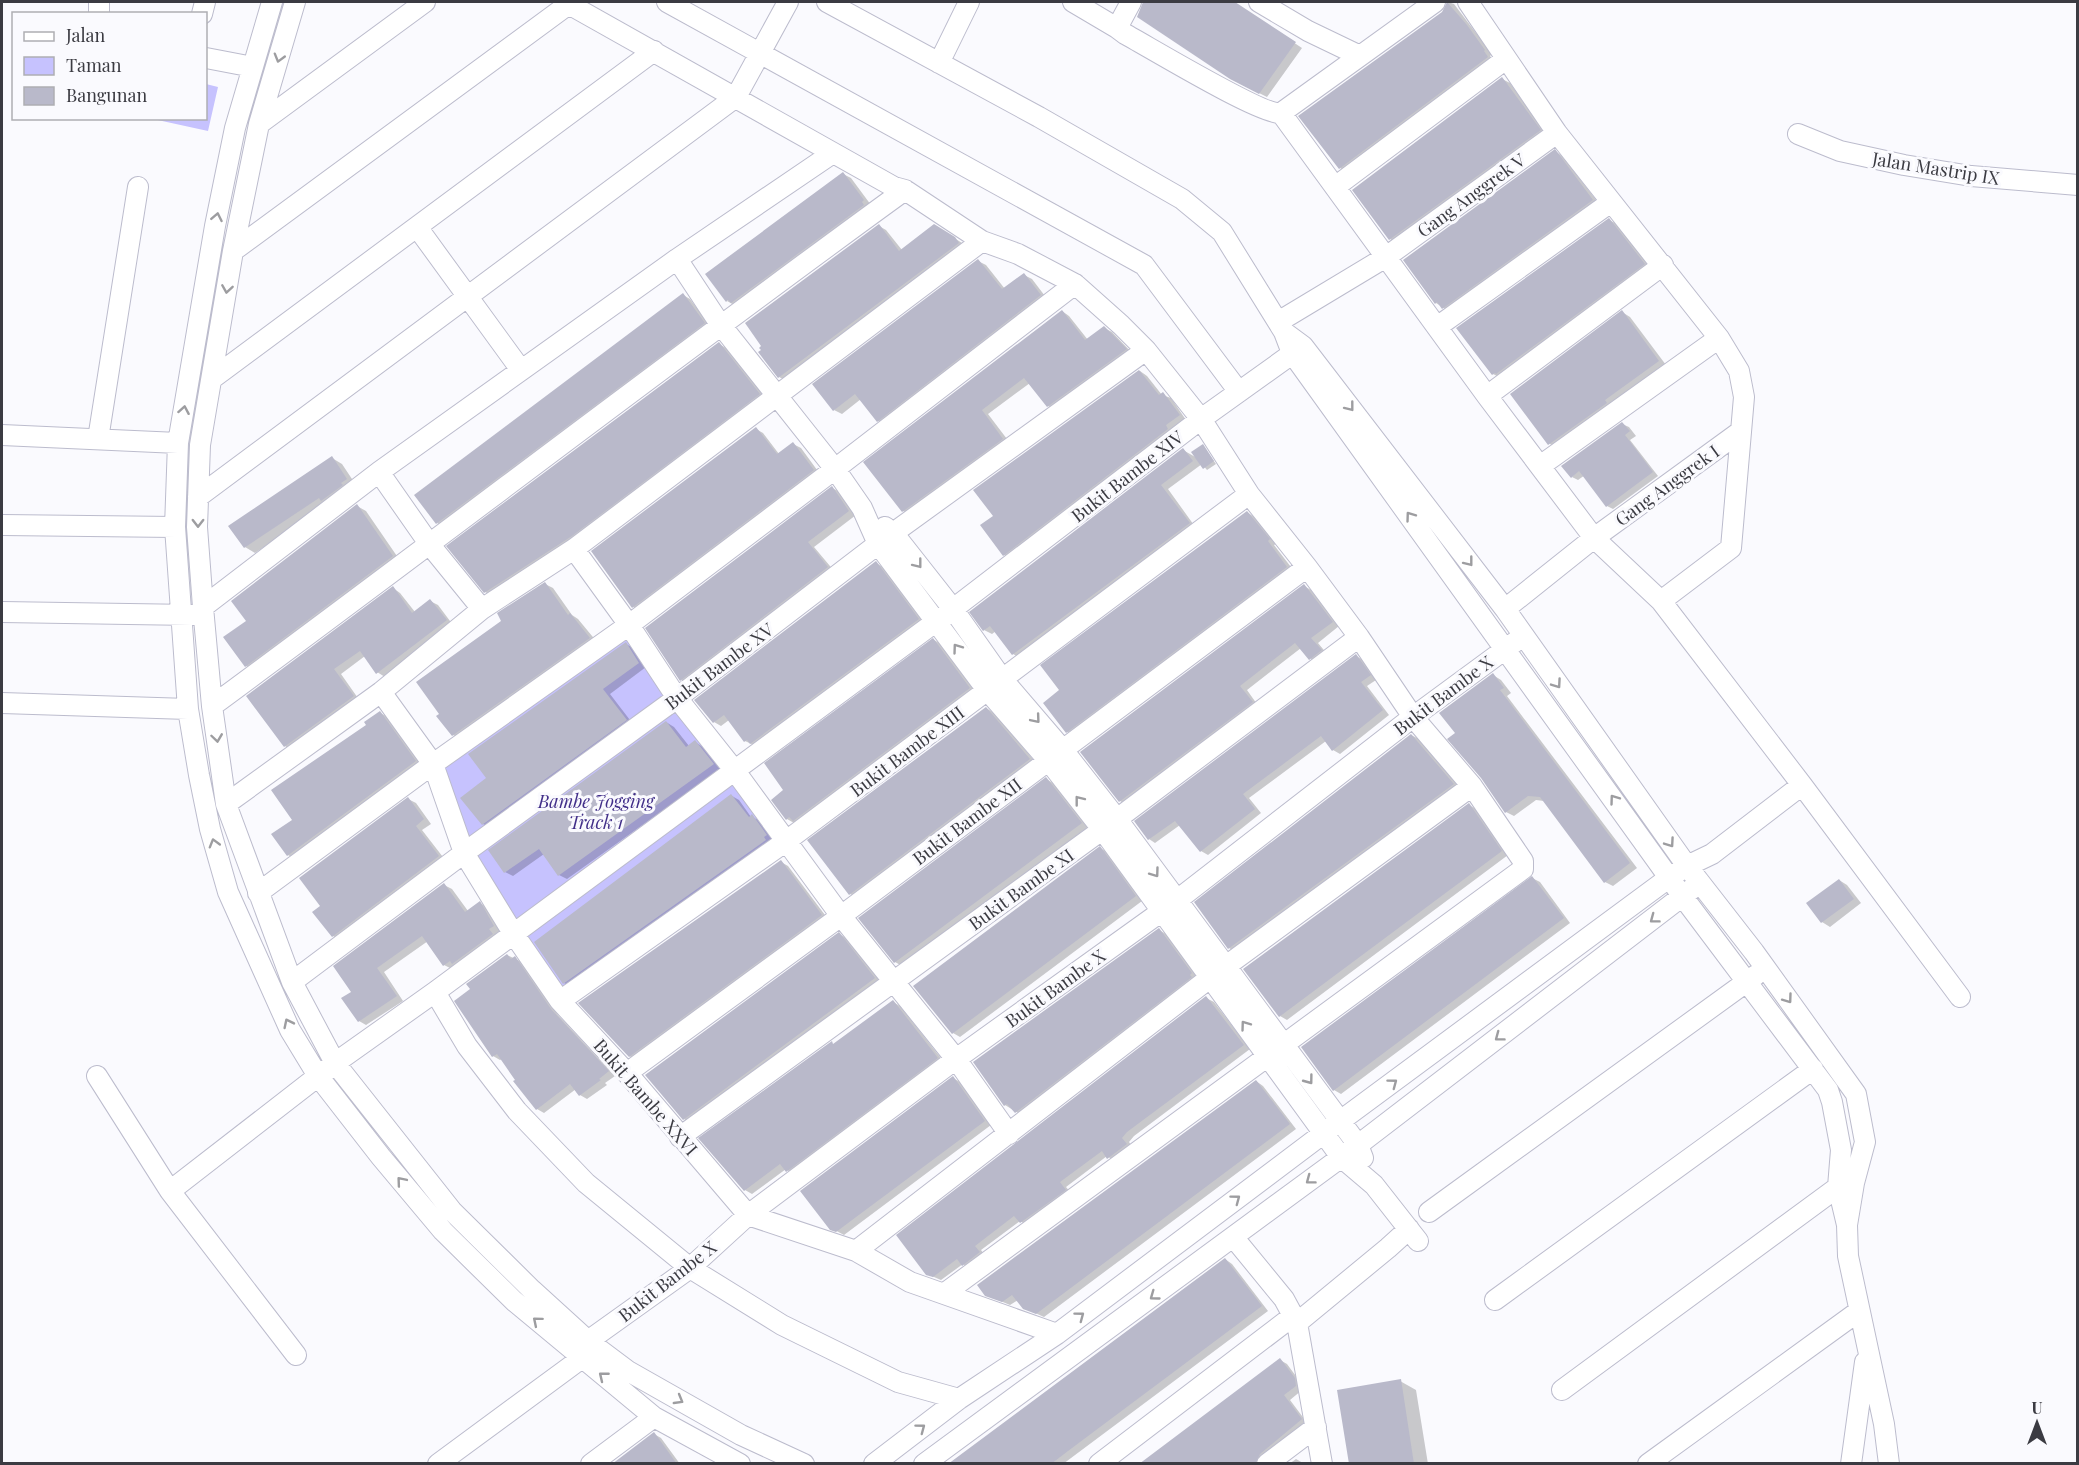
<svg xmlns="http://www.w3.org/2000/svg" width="2079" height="1465" font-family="'Playfair Display',serif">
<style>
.green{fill:#c6c2fe}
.shadow{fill:#0003}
.building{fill:#b9b9ca}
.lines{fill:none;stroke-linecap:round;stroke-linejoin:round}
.minor-casing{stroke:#bcbccd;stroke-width:22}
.minor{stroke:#fff;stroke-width:20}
.oneway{stroke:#9d9da0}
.labels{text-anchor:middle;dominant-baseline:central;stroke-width:6;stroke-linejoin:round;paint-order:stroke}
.street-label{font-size:18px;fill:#3b3b42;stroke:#fafafe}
.park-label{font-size:18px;font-style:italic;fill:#422f89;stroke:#fafafe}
</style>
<rect width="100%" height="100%" fill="#fafafe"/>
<!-- green -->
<path class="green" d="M206,84L218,87L208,131L153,119L206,118Z
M629,625L785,842L560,1001L513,933L433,764Z"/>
<!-- shadow -->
<path class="shadow" d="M1144,2H1233L1302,48L1267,97L1239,83L1143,8Z
M1448,2L1454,4L1492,54L1490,56L1495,62L1347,172L1340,168L1448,7Z
M1502,79L1510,83L1547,135L1397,243L1390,239Z
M1555,151L1562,156L1600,205L1450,312L1436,303L1405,260Z
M843,174L851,178L871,205L734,305L727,301Z
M1609,220L1617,224L1651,268L1501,378L1493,374Z
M879,226L886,230L902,250L942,230L962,243L966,248L787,381L779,377Z
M978,261L986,265L1005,289L1024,275L1032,279L1048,300L885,425L878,421L861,399L842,414L834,410Z
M683,295L690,299L711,327L444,527L437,523Z
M1062,311L1069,316L1088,340L1104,328L1112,332L1133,354L1055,410L1048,406L1030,383L988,414L1010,443L910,515L903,511L865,463Z
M1622,312L1630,317L1666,365L1557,448L1550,444L1512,394Z
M719,344L726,348L766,398L493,596L485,592Z
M1140,371L1147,376L1162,395L1171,398L1186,420L1011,559L1004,555L995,517Z
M1622,424L1629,427L1636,436L1630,440L1658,476L1613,509L1607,506L1585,475L1578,480L1572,477Z
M756,429L763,433L779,454L793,444L801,448L820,474L640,611L633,607Z
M1203,446L1216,464L1207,470L1202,464L1168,489L1196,528L1020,658L1013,654L996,631L992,634L984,630L1183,450L1197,458Z
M332,458L342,464L356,485L255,553L245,547Z
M832,488L840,492L856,515L814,547L835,572L688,684L681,680Z
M357,506L366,511L401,562L255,671L246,666L248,622Z
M1247,512L1254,517L1276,544L1274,545L1294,571L1074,736L1067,732L1061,691Z
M876,563L883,567L925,624L758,747L745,741L729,720L721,726L714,722Z
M545,584L553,588L572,615L578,619L597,642L461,739L453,735L503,622Z
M1304,586L1311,590L1339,626L1318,643L1328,655L1317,663L1310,658L1301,648L1247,690L1259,707L1127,805L1120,801L1082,752Z
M393,588L400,593L415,612L430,601L438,605L453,625L385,677L377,672L365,656L341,674L360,701L292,751L285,746L248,696Z
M934,640L941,644L977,693L794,823L787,819L785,790Z
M626,644L633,648L646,667L610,694L633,724L490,828L483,824L488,778Z
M1356,656L1363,660L1376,680L1367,686L1389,715L1340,754L1333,750L1326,741L1249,798L1261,813L1208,855L1201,851L1180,825L1155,843L1149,839Z
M1493,675L1501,680L1511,693L1507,696L1637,868L1613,886L1605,882L1544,801L1536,800L1514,816L1506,812L1457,733Z
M986,708L994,713L1037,764L858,898L850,894Z
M380,713L388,717L423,766L296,860L288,855L273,835L294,820L368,725Z
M666,722L674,727L689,746L695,742L703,747L721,769L567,879L559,875L544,854L513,876L505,872Z
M1411,735L1419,739L1460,788L1236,952L1229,948L1196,903Z
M1046,779L1053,783L1088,827L902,966L895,962L860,918Z
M732,796L739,800L751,817L759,820L773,839L571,987L564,983Z
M408,799L416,803L431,824L422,830L446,861L340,940L333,936L322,906Z
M1469,805L1476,809L1508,855L1287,1020L1280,1016Z
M1100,848L1107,852L1142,901L960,1037L953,1033Z
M781,862L788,866L828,919L637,1060L629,1056Z
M1532,878L1540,882L1570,923L1341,1094L1334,1090L1303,1047Z
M1839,880L1847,885L1861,903L1830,927L1822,922L1808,904Z
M444,885L452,889L468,911L480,903L487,907L501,930L496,934L500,939L452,969L444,965L428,941L384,972L403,1001L366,1025L359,1021L353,992Z
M1159,930L1166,934L1198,977L1023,1116L1005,1105Z
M839,934L846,938L881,982L691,1123L684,1119Z
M507,955L522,962L558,1015L615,1076L605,1083L607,1085L587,1099L580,1095L576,1089L544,1113L537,1109L502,1059L500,1060L493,1056L472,990Z
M1206,998L1214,1002L1250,1049L1134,1136L1129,1142L1134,1149L1116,1162L1107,1156L1066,1187L1072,1194L1028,1226L1020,1221L981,1250L986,1257L970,1269L963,1264L941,1280L927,1274Z
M893,1002L900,1006L944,1062L794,1175L786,1169L752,1194L745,1190L835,1045Z
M953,1078L960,1082L991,1125L844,1235L831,1228Z
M1256,1081L1263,1086L1296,1129L1044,1317L1024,1308L1018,1300L1010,1305L986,1295Z
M1225,1259L1232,1264L1268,1311L1063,1464H950Z
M1280,1360L1287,1364L1301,1383L1302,1390L1290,1400L1308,1424L1263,1464H1141Z
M1400,1381L1416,1390L1428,1464H1351Z
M654,1434L661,1438L680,1464H614Z
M1296,1459L1303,1463L1304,1464H1289Z"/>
<!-- building -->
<path class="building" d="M1143,2H1235L1296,42L1259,94L1230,79L1137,17Z
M1447,2L1467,25L1485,50L1484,51L1488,57L1339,169L1298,116L1442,12Z
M1502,77L1541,130L1389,240L1352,190Z
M1555,149L1593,200L1442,309L1437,302L1435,304L1403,260Z
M843,172L864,200L862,202L864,205L731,303L728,300L726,302L705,274Z
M1609,218L1645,264L1496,374L1495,373L1492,375L1456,328Z
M879,224L899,251L934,224L955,237L959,243L778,378L758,352L761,350L759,348L761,346L745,323Z
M978,259L1002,289L1024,273L1041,295L877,422L855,394L833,411L812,384Z
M683,293L705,323L436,524L414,495Z
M1062,310L1085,340L1104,326L1127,349L1047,407L1024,378L982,410L1003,439L902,512L863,462Z
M1622,310L1659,361L1605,400L1607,403L1548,445L1510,394Z
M719,342L760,394L572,536L484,593L446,546Z
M1139,370L1159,395L1163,392L1180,415L1166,425L1168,429L1003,556L980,525L993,516L973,490Z
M1622,422L1630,431L1625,435L1653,472L1606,507L1579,471L1571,478L1561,466Z
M756,427L777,454L793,442L814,470L632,608L591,551Z
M1203,444L1214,461L1203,469L1191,452Z
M1183,448L1193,461L1161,485L1190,523L1012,655L990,626L983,631L969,612Z
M332,456L347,479L341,483L343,485L321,501L319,498L244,548L228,526Z
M832,486L849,511L808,542L828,567L680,681L645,628Z
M357,504L393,556L245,667L223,637L246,621L231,601Z
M1247,511L1270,539L1268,541L1287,567L1066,733L1043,703L1059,690L1040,665Z
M876,561L919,619L750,744L747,740L744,742L724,715L713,723L694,700Z
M545,582L568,615L570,613L590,638L452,736L436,716L439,714L416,682L501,621L497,613Z
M1304,584L1333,622L1311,638L1322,650L1309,660L1295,643L1240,686L1253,702L1119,802L1080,752Z
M393,586L412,613L430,599L447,620L376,674L360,651L334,669L354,696L284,747L246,696Z
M933,638L970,688L793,821L789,817L786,820L771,800L783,790L764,763Z
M626,642L639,663L603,689L627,720L482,825L460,798L486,778L468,754Z
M1356,654L1371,675L1361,682L1383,710L1332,751L1321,736L1243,794L1255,809L1200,852L1175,821L1148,840L1134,821Z
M1493,673L1504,688L1500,690L1630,863L1604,883L1540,797L1528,796L1505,813L1481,778L1447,739L1455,733L1439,713Z
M986,707L1030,759L849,895L807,840Z
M380,711L416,761L287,856L271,834L292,820L271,790L366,725L364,722Z
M666,721L686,747L695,740L714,764L558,876L539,849L504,873L488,850Z
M1411,734L1454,784L1228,949L1194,902Z
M1046,777L1082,823L894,963L858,918Z
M731,794L749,817L752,814L767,835L764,837L766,840L563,984L534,942Z
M408,797L424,819L416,826L439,856L332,937L312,912L320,906L299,878Z
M1469,803L1502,851L1279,1017L1243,969Z
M1100,846L1136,896L952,1034L913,986Z
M781,860L822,915L629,1057L578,1003Z
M1532,876L1564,918L1333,1091L1301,1047Z
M1839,879L1854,899L1821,923L1806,903Z
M444,883L465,912L480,901L494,926L489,929L493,934L452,964L450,961L443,966L422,936L377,968L397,996L358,1022L341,998L351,992L333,966Z
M1159,928L1192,973L1190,975L1192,977L1015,1113L1007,1104L1004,1106L973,1062Z
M839,932L875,978L683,1120L645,1075Z
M507,954L511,959L515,956L551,1009L609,1071L599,1079L601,1080L579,1096L570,1084L536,1110L513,1081L515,1080L497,1054L492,1057L454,1001L470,989L466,984Z
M1206,996L1244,1045L1127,1132L1122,1138L1127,1144L1107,1159L1102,1151L1060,1182L1066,1190L1020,1223L1014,1216L975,1246L980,1252L962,1266L957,1259L933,1277L926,1275L896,1235Z
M893,1000L938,1058L786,1172L780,1164L744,1191L698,1138L832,1041L833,1044Z
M953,1076L985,1121L836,1232L830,1230L800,1191Z
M1256,1080L1290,1124L1036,1314L1023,1309L1012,1295L1002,1302L985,1296L977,1285Z
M1225,1258L1262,1306L1068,1451L1051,1464H948Z
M1280,1358L1295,1378L1296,1386L1284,1395L1302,1419L1260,1454L1255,1464H1139Z
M1401,1379L1414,1464H1349L1337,1390Z
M654,1432L677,1464H612Z"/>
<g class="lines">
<!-- minor casing -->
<g class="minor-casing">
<path id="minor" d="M99,2V14
M272,2L235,128L215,226L178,443L175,527L188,709L199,775L210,829L228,892L290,1030L318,1076L381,1157L443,1231L514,1301L654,1417L740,1464
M295,2L259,124L233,251L200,445L197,527L203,607L212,706L226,804L292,982L335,1063L452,1211L532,1290L588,1341L628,1371L741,1435L804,1464
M565,2L894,187L905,190L982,241L1018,254L1075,284L1121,325L1146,350L1201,419L1249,494L1307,567L1359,637L1413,717L1472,786L1523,861V869L945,1293
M667,2L1144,265L1239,392
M827,2L1039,117L1182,199L1222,232L1284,332L1292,353L1683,897L1828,1090L1832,1102L1841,1150L1838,1187L1847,1225L1854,1183L1865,1142L1856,1094L1754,952L1687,866L1505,609L1303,346L1284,332
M1073,2L1117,28
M1131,2L1117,28L1125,34C1149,47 1263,116 1281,113L1487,396L1594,538L1661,601L1802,785L1960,997
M1259,2L1308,31L1360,56
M1468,2L1557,133L1719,338L1739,371L1744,397L1731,548L1661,601
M202,14L205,2
M206,58L253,67
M939,63L969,2
M1281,113L1435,2
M259,124L425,2
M1798,134L1840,151L1904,165L1971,176L2078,185
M1335,187L1506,59
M417,227L521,370
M233,251L569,4
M677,259L720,324L835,469L862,508L878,544L987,690L1048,760L1102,829L1341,1157L1374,1185L1418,1241
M1278,322L1386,257L1557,133
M1437,327L1611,202
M213,378L654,51
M1487,396L1663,265
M2,435L178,443
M98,439L138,187
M1540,466L1719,338
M379,472L430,545L482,609
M198,497L736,97L788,2
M2,525L175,527
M885,527L894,534L953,609L1003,680L1063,750L1117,819L1358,1145L1363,1158
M574,549L629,625L677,698L735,771L841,916L956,1059L1009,1134
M203,607L379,472L677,259L833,153
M1505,609L1594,538L1741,431
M2,612L192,615
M381,692L433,764L464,853L513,933L560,1001L627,1073L748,1215L856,1251L910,1282L1057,1334
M2,703L188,709
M212,706C444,535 672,359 905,190
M226,804L381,692L482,609L574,549L982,241
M258,893L433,764L629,625L835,469L1075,284
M292,982L464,853L677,698L878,544L1146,350
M435,992L467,1046L517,1111L586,1183L690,1268L782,1325L898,1382L959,1399
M560,1001L785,842L1249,494
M627,1073L841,916L1307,567
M97,1076L170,1191
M680,1137L1117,819L1359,637
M1429,1212L1756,975
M1847,1225L1848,1256L1884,1424L1889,1464
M1234,1238L1284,1299L1297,1323L1322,1464
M856,1251L1211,977L1472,786
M1495,1300L1813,1069
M1297,1323L1388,1248L1409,1229
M588,1341L690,1268L748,1215L956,1059L1176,901L1413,717L1515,642
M296,1355L170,1191L335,1063L435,992L953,609L1201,419L1303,346
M1562,1390L1838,1187L1850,1184
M438,1464L582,1358
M591,1464L654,1417
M874,1464L959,1399L1057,1334L1324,1133L1670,877L1687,866L1712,854L1802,785
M924,1464L1358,1145L1693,888
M1099,1464L1293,1316
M1267,1464L1316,1427
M1648,1464L1859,1311
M1851,1464L1865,1362"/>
</g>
<!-- minor -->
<use href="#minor" class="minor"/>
</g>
<!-- one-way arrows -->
<defs><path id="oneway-chevron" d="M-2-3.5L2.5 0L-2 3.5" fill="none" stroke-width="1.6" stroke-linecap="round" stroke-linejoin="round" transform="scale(1.5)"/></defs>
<g class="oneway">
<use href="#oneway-chevron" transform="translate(279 58) rotate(106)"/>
<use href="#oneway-chevron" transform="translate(217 217) rotate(-79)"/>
<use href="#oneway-chevron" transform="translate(227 289) rotate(99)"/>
<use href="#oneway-chevron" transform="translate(1350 407) rotate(52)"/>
<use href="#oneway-chevron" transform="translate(184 410) rotate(-80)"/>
<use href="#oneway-chevron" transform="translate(1410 516) rotate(-126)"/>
<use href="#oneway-chevron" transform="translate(198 523) rotate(90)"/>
<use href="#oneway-chevron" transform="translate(1469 562) rotate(52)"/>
<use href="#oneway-chevron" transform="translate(918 564) rotate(52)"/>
<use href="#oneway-chevron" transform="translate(957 648) rotate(-126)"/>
<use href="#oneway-chevron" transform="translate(1557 684) rotate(55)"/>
<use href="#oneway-chevron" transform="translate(1036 719) rotate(50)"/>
<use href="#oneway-chevron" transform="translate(217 738) rotate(82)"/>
<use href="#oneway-chevron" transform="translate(1614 799) rotate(-126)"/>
<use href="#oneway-chevron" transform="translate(1079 800) rotate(-128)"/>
<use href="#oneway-chevron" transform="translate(214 843) rotate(-106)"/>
<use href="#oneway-chevron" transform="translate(1670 843) rotate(55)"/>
<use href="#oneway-chevron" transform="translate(1155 873) rotate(54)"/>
<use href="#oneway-chevron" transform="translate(1654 919) rotate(143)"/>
<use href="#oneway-chevron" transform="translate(1788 999) rotate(54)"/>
<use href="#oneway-chevron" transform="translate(288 1023) rotate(-116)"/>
<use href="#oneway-chevron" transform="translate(1245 1025) rotate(-126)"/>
<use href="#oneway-chevron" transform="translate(1499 1037) rotate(143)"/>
<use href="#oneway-chevron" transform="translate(1309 1080) rotate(53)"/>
<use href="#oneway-chevron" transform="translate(1393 1083) rotate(-37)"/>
<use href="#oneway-chevron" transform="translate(1310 1180) rotate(143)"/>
<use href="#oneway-chevron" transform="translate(401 1181) rotate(-130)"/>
<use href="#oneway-chevron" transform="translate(1236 1199) rotate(-37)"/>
<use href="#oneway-chevron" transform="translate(1154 1296) rotate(144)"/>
<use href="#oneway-chevron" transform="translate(1080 1316) rotate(-37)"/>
<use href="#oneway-chevron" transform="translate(537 1321) rotate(-140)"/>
<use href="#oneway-chevron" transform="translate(603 1376) rotate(-141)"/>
<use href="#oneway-chevron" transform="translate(679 1400) rotate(30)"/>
<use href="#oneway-chevron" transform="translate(921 1428) rotate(-37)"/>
</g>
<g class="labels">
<!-- street labels -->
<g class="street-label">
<text transform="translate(1936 168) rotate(9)">Jalan Mastrip IX</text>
<text transform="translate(1471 195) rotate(-36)">Gang Anggrek V</text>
<text transform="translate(1127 476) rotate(-38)">Bukit Bambe XIV</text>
<text transform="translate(1667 485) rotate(-36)">Gang Anggrek I</text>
<text transform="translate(719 666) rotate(-37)">Bukit Bambe XV</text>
<text transform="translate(1443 695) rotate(-37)">Bukit Bambe X</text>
<text transform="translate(907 751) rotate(-37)">Bukit Bambe XIII</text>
<text transform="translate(967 821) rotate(-37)">Bukit Bambe XII</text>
<text transform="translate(1021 889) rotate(-36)">Bukit Bambe XI</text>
<text transform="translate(1055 988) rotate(-36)">Bukit Bambe X</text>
<text transform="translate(646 1097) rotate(49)">Bukit Bambe XXVI</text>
<text transform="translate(667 1281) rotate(-38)">Bukit Bambe X</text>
</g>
<!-- park labels -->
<g class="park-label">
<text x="596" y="801">Bambe Jogging<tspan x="596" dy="21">Track 1</tspan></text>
</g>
</g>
<!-- border -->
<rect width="2079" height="1465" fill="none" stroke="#3b3b42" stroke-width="6"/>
<!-- legend -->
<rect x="12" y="12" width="195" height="108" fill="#fafafe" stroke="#aeaeb3" stroke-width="1.5"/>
<rect x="24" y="32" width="30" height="9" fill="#ffffff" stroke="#aeaeb3" stroke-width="1.5"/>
<text x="66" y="42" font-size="18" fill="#3b3b42">Jalan</text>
<rect x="24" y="57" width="30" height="18" fill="#c6c2fe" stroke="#aeaeb3" stroke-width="1.5"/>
<text x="66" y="72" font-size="18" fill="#3b3b42">Taman</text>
<rect x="24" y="87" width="30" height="18" fill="#b9b9ca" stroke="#aeaeb3" stroke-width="1.5"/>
<text x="66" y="102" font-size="18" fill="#3b3b42">Bangunan</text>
<!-- north arrow -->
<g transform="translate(2037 1423)" stroke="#fafafe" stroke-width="4.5" paint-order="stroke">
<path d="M0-4.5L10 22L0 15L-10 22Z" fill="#3b3b42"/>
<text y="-9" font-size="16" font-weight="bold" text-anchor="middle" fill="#3b3b42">U</text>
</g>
</svg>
